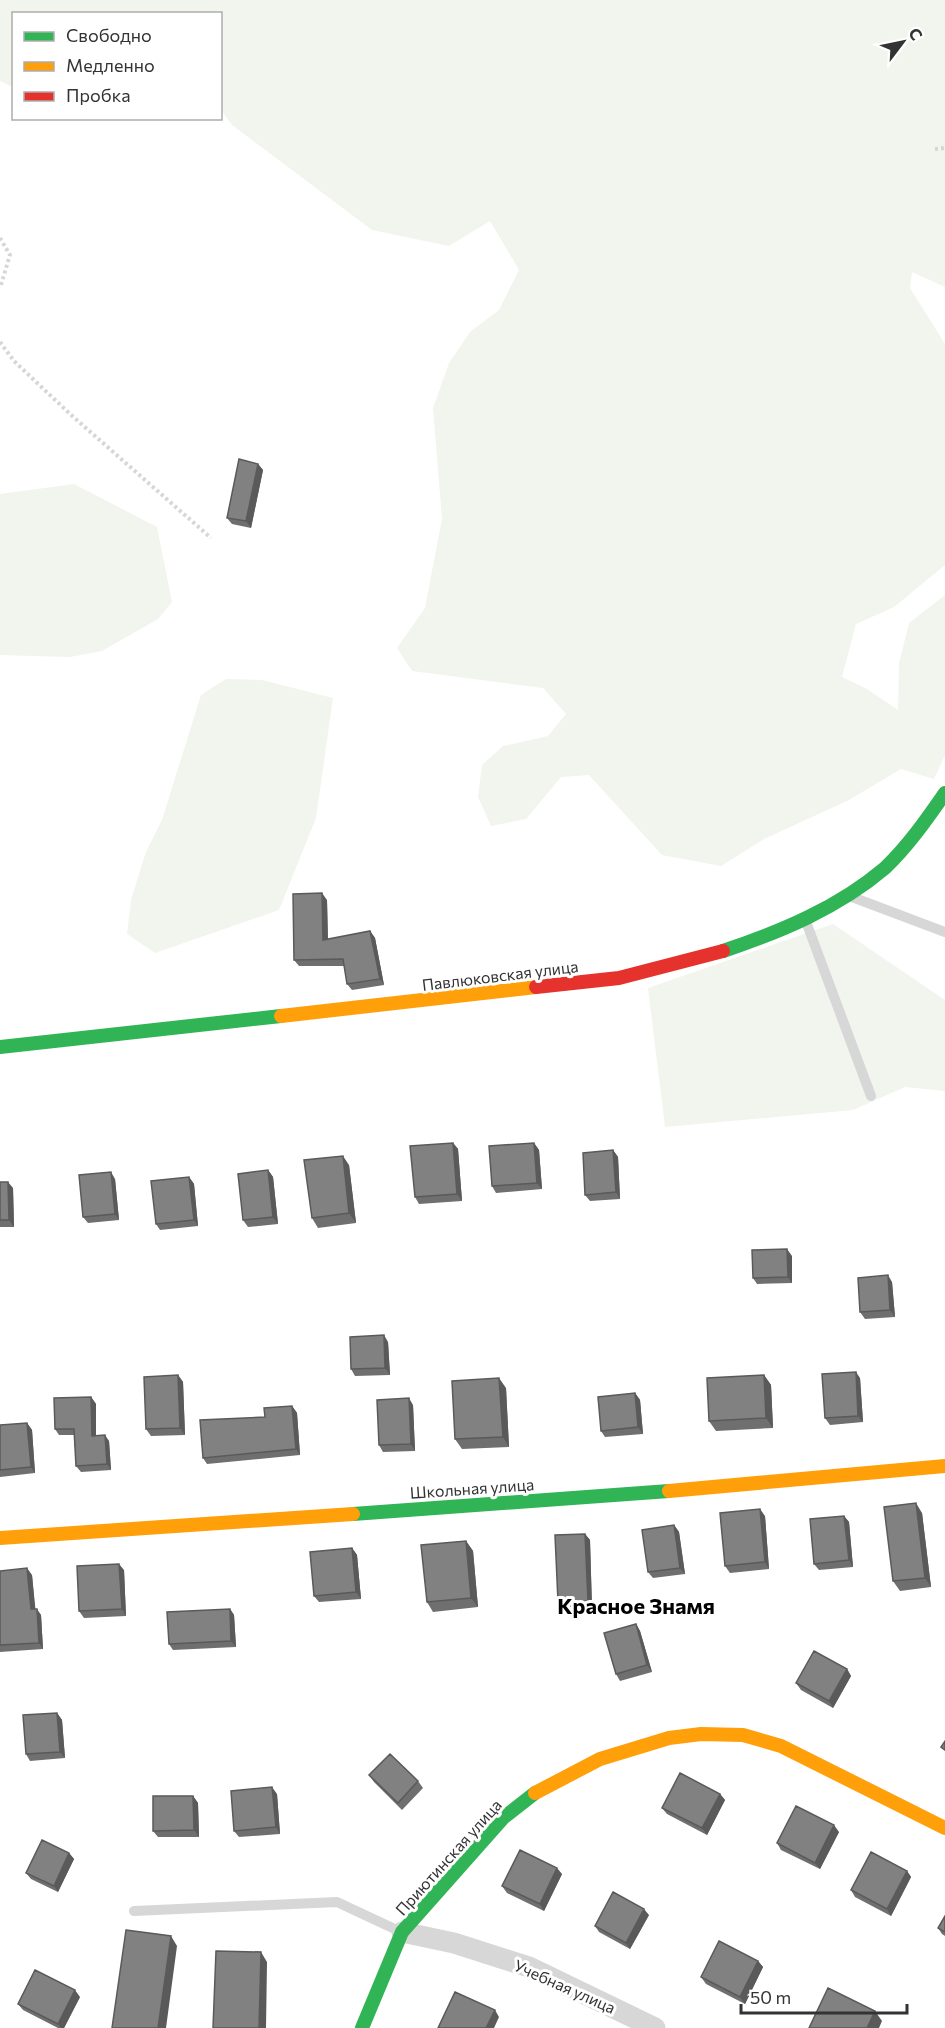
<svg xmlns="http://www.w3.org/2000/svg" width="945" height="2028" font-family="Commissioner,sans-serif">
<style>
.green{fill:#f1f5ed}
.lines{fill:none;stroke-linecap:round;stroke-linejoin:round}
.path{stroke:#d6d6d6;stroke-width:4;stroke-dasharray:3 3;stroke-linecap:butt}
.lane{stroke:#d7d7d7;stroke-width:10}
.street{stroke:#d7d7d7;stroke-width:21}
.fast{stroke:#30b455;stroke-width:14}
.slow{stroke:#ff9f0a;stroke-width:14}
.jam{stroke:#e5322d;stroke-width:14}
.wall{fill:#6f6f6f}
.shaded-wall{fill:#5a5a5a}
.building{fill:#818181;stroke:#5a5a5a;stroke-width:1.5}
.labels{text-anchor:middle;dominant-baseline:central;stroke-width:6;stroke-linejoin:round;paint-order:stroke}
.street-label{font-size:16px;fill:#333;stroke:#fff}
.district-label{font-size:22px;font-weight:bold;fill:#000;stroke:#fff}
</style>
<rect width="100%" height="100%" fill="#fff"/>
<!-- green -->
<path class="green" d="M0,0H945V287L912,272L910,288L945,344V565L894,607L856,624L842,677L867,689L898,710L899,663L909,623L945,595V755L934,779L901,769L849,800L764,839L721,866L662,855L589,775L561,777L526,819L491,826L478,797L482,765L503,746L548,736L566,714L543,688L412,671L397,648L425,608L442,519L433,408L449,363L470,332L499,310L519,270L490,221L449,246L372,230L232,125L221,110L220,14H14L13,87L0,81Z
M74,484L157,527L172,602L158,619L102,651L70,657L0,655V494Z
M226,679L262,680L333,698L316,818L279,910L155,953L127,934L131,900L146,852L162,820L201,695Z
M833,924L945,1000V1091L905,1087L853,1110L665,1127L648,988Z"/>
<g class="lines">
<!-- path -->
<path class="path" d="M935,149L945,148
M0,238L10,255L0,288
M0,342L14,361L70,414L211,538"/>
<!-- lane -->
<path class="lane" d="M852,897L945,932
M805,919L871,1096
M134,1911L337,1902L399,1931"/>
<!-- street -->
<path class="street" d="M402,1932L454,1943L529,1967L655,2028"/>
<!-- fast -->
<path class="fast" d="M723,951C780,932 838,908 885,868C908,846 927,819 945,793
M0,1047L281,1016
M353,1514L669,1491
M362,2028L402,1932L503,1818L535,1793"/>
<!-- slow -->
<path class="slow" d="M281,1016L536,987
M669,1491L945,1466
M0,1538L353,1514
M535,1793L600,1759L669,1738L701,1734L743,1735L781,1746L945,1828"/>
<!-- jam -->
<path class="jam" d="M536,987L619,978L723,951"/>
</g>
<!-- wall -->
<path class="wall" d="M258,464L263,470L251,528L232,524L227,518Z
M327,900L328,939L370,931L375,938L384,985L352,990L347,984L344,966H299L294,960Z
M453,1143L458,1149L462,1201L419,1204L415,1197Z
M534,1143L539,1150L542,1189L496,1193L492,1186Z
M613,1150L618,1157L620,1199L590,1201L585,1195Z
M349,1165L356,1223L318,1228L312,1218Z
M268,1170L273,1177L278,1224L248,1227L243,1220Z
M189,1177L194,1184L198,1226L160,1230L156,1224Z
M115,1179L119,1220L88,1223L83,1217Z
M0,1182L13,1188L14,1227H0Z
M792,1256V1283L757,1284L753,1278Z
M892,1282L895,1317L865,1319L860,1312Z
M388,1342L390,1375L355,1376L351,1369Z
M178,1375L183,1382L185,1435L151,1436L146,1429Z
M764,1375L771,1385L773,1428L716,1431L709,1421Z
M860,1378L863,1422L830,1425L825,1418Z
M506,1388L509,1447L462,1449L455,1439Z
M635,1393L640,1400L643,1434L605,1437L601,1431Z
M91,1397L96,1404V1435L109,1441L111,1470L81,1472L76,1466L74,1435H59L55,1429Z
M413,1405L415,1451L383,1452L379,1445Z
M292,1406L297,1413L300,1455L207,1464L203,1458L265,1417Z
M27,1423L32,1430L35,1473L0,1477V1425Z
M922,1513L931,1587L900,1591L893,1581Z
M765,1516L769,1569L730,1573L725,1566Z
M844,1516L849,1522L853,1567L819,1570L814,1564Z
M674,1525L679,1532L685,1574L653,1578L648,1572Z
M585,1534L590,1540L592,1608L563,1609L558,1602Z
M466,1541L473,1551L478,1607L433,1612L427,1602Z
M352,1548L357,1555L361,1599L319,1602L314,1596Z
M124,1570L126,1616L84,1618L79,1611Z
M0,1571L32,1575L35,1609L41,1615L43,1649L0,1652Z
M230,1609L234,1615L236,1647L173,1650L169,1644Z
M636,1624L640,1631L652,1672L620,1681L616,1674Z
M847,1669L851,1676L833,1708L801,1690L796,1683Z
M57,1713L62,1720L65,1758L30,1761L26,1754Z
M369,1775L418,1781L423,1788L402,1810L374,1782Z
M277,1794L280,1834L239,1837L234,1831Z
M720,1794L725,1800L707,1835L667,1814L662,1808Z
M193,1796L198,1803L199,1837H158L153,1831Z
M839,1832L820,1869L781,1850L777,1843Z
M69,1853L74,1859L58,1892L31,1879L26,1873Z
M907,1871L911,1877L891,1916L855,1897L851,1890Z
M562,1874L544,1911L507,1893L502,1886Z
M649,1915L630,1949L599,1932L595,1926Z
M945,1916V1936L942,1934L938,1928Z
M758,1961L763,1967L745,2004L706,1984L701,1977Z
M80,1997L64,2028H58L23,2010L18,2004Z"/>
<!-- shaded-wall -->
<path class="shaded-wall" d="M258,464L263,470L251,528L246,521Z
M322,893L327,900L328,947L323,940Z
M370,931L375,938L384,985L380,979Z
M453,1143L458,1149L462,1201L457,1194Z
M534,1143L539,1150L542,1189L537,1183Z
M613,1150L618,1157L620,1199L616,1192Z
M343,1156L349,1165L356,1223L349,1213Z
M268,1170L273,1177L278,1224L273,1217Z
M111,1172L115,1179L119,1220L115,1214Z
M189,1177L194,1184L198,1226L194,1220Z
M8,1182L13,1188L14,1227L9,1220Z
M787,1249L792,1256V1283L788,1277Z
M888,1275L892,1282L895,1317L890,1310Z
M384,1335L388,1342L390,1375L385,1368Z
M856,1372L860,1378L863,1422L858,1416Z
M178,1375L183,1382L185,1435L180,1428Z
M764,1375L771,1385L773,1428L766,1418Z
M499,1378L506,1388L509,1447L503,1437Z
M635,1393L640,1400L643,1434L638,1427Z
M91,1397L96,1404V1442L92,1436Z
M409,1398L413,1405L415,1451L411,1444Z
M292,1406L297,1413L300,1455L296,1449Z
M27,1423L32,1430L35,1473L31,1467Z
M105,1435L109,1441L111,1470L107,1464Z
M916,1503L922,1513L931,1587L925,1578Z
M760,1509L765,1516L769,1569L765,1562Z
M844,1516L849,1522L853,1567L849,1560Z
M674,1525L679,1532L685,1574L680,1568Z
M585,1534L590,1540L592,1608L588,1601Z
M466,1541L473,1551L478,1607L471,1598Z
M352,1548L357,1555L361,1599L356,1592Z
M119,1564L124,1570L126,1616L122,1609Z
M27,1568L32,1575L36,1615L31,1609Z
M37,1609L41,1615L43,1649L39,1643Z
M230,1609L234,1615L236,1647L231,1641Z
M636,1624L640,1631L652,1672L647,1665Z
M847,1669L851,1676L833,1708L829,1701Z
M57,1713L62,1720L65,1758L60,1752Z
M272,1787L277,1794L280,1834L276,1827Z
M720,1794L725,1800L707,1835L702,1828Z
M193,1796L198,1803L199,1837L194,1830Z
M834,1825L839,1832L820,1869L815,1863Z
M69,1853L74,1859L58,1892L54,1886Z
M557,1868L562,1874L544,1911L540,1904Z
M907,1871L911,1877L891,1916L887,1909Z
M644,1909L649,1915L630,1949L626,1943Z
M171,1936L177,1946L166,2028H158Z
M261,1952L267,1962L266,2028H259Z
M758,1961L763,1967L745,2004L740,1997Z
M75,1990L80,1997L64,2028H61L58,2024Z
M495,2010L499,2017L494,2028H486Z
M875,2011L882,2021L879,2028H867Z"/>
<!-- building -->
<path class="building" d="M239,459L258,464L246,521L227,518Z
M322,893L323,940L370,931L380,979L347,984L343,959L294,960L293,894Z
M453,1143L457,1194L415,1197L410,1146Z
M534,1143L537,1183L492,1186L489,1146Z
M613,1150L616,1192L585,1195L583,1153Z
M343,1156L349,1213L312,1218L304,1160Z
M268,1170L273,1217L243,1220L238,1174Z
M111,1172L115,1214L83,1217L79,1175Z
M189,1177L194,1220L156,1224L151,1181Z
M0,1182H8L9,1220H0Z
M787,1249L788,1277L753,1278L752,1250Z
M888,1275L890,1310L860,1312L858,1278Z
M384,1335L385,1368L351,1369L350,1337Z
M856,1372L858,1416L825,1418L822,1374Z
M178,1375L180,1428L146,1429L144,1377Z
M764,1375L766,1418L709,1421L707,1378Z
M499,1378L503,1437L455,1439L452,1381Z
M635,1393L638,1427L601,1431L598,1397Z
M91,1397L92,1436L105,1435L107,1464L76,1466L74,1429H55L54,1398Z
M409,1398L411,1444L379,1445L377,1400Z
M292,1406L296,1449L203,1458L200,1420L265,1417L264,1408Z
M27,1423L31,1467L0,1470V1425Z
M916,1503L925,1578L893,1581L884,1507Z
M760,1509L765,1562L725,1566L720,1513Z
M844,1516L849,1560L814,1564L810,1519Z
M674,1525L680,1568L648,1572L642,1530Z
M585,1534L588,1601L558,1602L555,1535Z
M466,1541L471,1598L427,1602L421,1545Z
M352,1548L356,1592L314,1596L310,1552Z
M119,1564L122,1609L79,1611L77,1566Z
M27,1568L31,1609H37L39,1643L0,1645V1571Z
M230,1609L231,1641L169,1644L167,1612Z
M636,1624L647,1665L616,1674L604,1633Z
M814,1651L847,1669L829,1701L796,1683Z
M57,1713L60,1752L26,1754L23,1715Z
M945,1741V1750L941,1747Z
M390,1754L418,1781L398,1803L369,1775Z
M680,1773L720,1794L702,1828L662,1808Z
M272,1787L276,1827L234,1831L231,1791Z
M153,1796H193L194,1830L153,1831Z
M796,1806L834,1825L815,1863L777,1843Z
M42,1840L69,1853L54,1886L26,1873Z
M520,1850L557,1868L540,1904L502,1886Z
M871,1852L907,1871L887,1909L851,1890Z
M613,1892L644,1909L626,1943L595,1926Z
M945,1916V1932L938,1928Z
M126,1930L171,1936L158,2028H112Z
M719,1941L758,1961L740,1997L701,1977Z
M216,1951L261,1952L259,2028H213Z
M35,1970L75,1990L58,2024L18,2004Z
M828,1988L875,2011L867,2028H809Z
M455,1992L495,2010L486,2028H438Z"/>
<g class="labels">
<!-- street labels -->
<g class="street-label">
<text transform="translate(500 975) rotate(-7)">Павлюковская улица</text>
<text transform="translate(472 1488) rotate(-4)">Школьная улица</text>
<text transform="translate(448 1857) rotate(-48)">Приютинская улица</text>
<text transform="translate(565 1986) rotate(24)">Учебная улица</text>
</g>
<!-- district labels -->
<g class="district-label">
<text x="636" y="1605">Красное Знамя</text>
</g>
</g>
<!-- legend -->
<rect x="12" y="12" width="210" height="108" fill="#ffffff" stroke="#adadad" stroke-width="1.5"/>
<rect x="24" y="32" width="30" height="9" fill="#30b455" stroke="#adadad" stroke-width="1.5"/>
<text x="66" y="42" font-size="18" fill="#333333">Свободно</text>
<rect x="24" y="62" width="30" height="9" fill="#ff9f0a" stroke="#adadad" stroke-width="1.5"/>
<text x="66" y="72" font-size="18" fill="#333333">Медленно</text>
<rect x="24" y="92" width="30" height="9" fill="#e5322d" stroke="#adadad" stroke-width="1.5"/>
<text x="66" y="102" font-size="18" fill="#333333">Пробка</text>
<!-- north arrow -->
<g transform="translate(903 42) rotate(58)" stroke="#ffffff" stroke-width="4.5" paint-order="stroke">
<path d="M0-4.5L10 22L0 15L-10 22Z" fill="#333333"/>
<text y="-9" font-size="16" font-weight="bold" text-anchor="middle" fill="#333333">С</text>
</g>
<!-- scale -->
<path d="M741 2004v9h166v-9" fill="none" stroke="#333333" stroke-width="3"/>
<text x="750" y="2004" font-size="18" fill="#333333" stroke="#ffffff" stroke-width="4.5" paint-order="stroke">50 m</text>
</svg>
